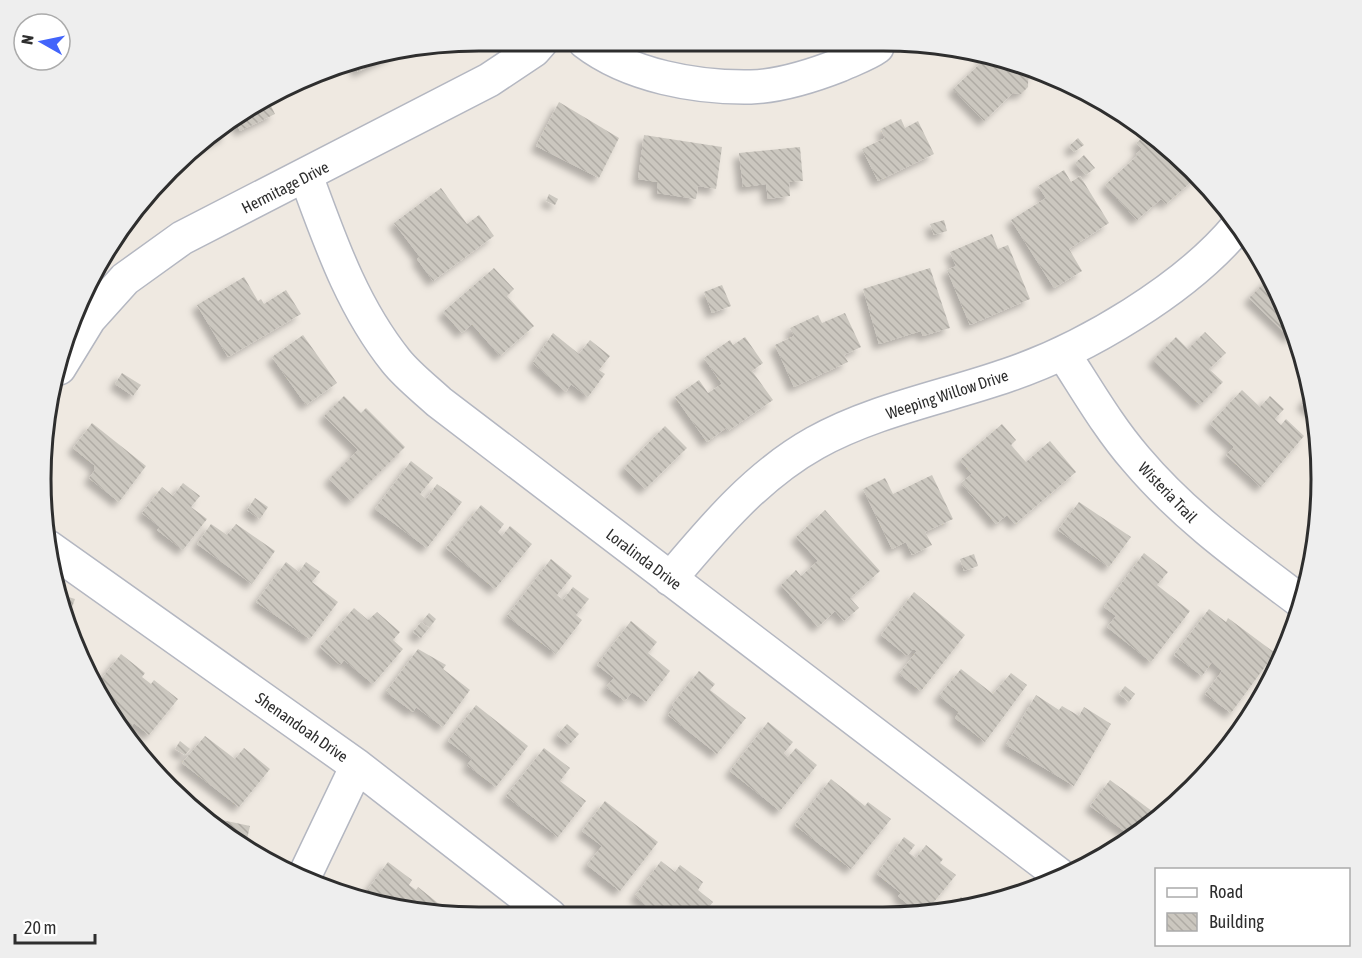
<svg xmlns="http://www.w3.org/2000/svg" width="1362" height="958" font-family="'Asap Condensed',sans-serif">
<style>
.building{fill:url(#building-back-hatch);filter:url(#shadow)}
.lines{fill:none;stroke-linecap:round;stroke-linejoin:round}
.minor-casing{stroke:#b4b7c1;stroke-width:36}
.minor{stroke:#fff;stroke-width:33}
.labels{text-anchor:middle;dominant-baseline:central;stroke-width:4.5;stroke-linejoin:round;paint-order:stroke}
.street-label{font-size:16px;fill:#2e2e2e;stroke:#fff}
.rim{fill:none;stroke:#2e2e2e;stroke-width:3}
</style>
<defs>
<pattern id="building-back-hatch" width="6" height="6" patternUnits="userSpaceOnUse" patternTransform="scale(1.5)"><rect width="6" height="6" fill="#cbc7bf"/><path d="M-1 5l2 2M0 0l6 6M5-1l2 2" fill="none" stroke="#afaba4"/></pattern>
<filter id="shadow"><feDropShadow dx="-5.5" dy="5.5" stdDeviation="3" flood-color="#0004"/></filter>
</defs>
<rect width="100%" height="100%" fill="#efe9e1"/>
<!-- building -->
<path class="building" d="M394,52L395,54L358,72L352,61L365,56Z
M979,53L1034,73L1028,80V87L1021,94L1013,93L984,121L953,89L985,59Z
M268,100L275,114L240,131L233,116Z
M559,102L619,138L599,178L536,146Z
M901,119L905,128L918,121L934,154L878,181L862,149L885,138L881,129Z
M224,125L227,135L195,151V150Z
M644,135L722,147L716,189L698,186L696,199L657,193L658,182L638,179Z
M1146,135L1197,177L1166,204L1161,199L1137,220L1105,185L1138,155L1136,154L1142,149L1136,143Z
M1078,138L1084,145L1074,152L1069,146Z
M800,147L803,181L789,182L790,196L768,199L766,184L743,187L739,153Z
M1084,155L1095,168L1086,175L1075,163Z
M1064,170L1071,182L1080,176L1109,223L1069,249L1082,271L1054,288L1011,220L1046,198L1038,186Z
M441,188L467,224L479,215L494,236L433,281L417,259L420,257L394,223Z
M549,194L558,199L555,205L546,201Z
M944,220L947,231L934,235L930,224Z
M992,234L998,249L1008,245L1030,299L970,325L947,270L956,266L950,252Z
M494,268L514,289L507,296L534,326L500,356L472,324L462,333L443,312Z
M930,268L950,328L923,336L921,331L879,344L863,289Z
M244,277L258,301L261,299L264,304L286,290L301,314L228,357L197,305Z
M1270,277L1296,332L1290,338L1249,298Z
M722,285L731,306L712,313L704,292Z
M845,313L861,347L844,355L848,362L794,387L775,345L794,336L790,328L818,315L822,323Z
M1205,332L1226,353L1209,369L1223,382L1200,405L1153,360L1176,337L1188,349Z
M553,333L579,354L590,340L610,356L599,370L605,374L588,397L571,384L566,392L533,363Z
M303,335L337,383L306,405L272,357Z
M745,337L763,363L752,371L773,400L728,431L726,428L707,442L675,397L699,380L708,393L722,384L704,358L730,340L733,345Z
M122,373L141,385L133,396L115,384Z
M1242,390L1260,407L1270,396L1284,409L1275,419L1281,425L1286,419L1304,436L1261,487L1226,455L1234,447L1210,424Z
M1311,392L1314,404L1316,415L1302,404Z
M344,396L361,413L366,408L405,447L351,501L329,479L358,450L324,416Z
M92,423L146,466L119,502L89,478L95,470L94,465L73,448Z
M1002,424L1016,440L1011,445L1026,462L1050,441L1076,472L1015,524L1007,515L996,524L961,483L972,474L960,460Z
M665,426L687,448L645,489L624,468Z
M411,461L433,478L420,494L426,499L437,484L462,502L427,548L375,509Z
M932,475L953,519L925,532L932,545L912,555L906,542L892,549L863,489L885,478L893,494Z
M183,483L200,496L191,507L207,519L183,550L157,530L160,527L142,513L162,487L173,496Z
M255,498L268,507L260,519L247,510Z
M1079,502L1131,537L1109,567L1058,530Z
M481,505L504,524L498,532L502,536L510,526L532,544L495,589L446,548Z
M825,510L880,571L850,598L859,608L844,621L835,611L818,627L781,585L796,570L801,576L818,561L796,537Z
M211,524L227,535L236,524L275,551L252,584L197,544Z
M1144,553L1168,572L1157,585L1190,611L1151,662L1107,627L1116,616L1104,607Z
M974,554L978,566L964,571L960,559Z
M551,559L572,576L557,595L563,600L573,587L589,599L576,615L582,620L556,654L507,616Z
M286,562L299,572L306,562L320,572L312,582L338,602L310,639L256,602Z
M914,592L965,635L921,691L899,674L917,651L913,649L907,656L881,635Z
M62,595L75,599L70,613L67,612Z
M354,608L368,620L377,612L400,632L393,640L403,649L373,684L344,660L340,665L320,647Z
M1209,609L1226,622L1228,618L1275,653L1231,713L1205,694L1222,671L1212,662L1202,676L1174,655Z
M429,613L436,619L430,627L423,620Z
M631,621L657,642L648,653L670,671L646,702L632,692L625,701L606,687L614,678L597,665Z
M421,622L429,628L421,638L413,632Z
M418,649L446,665L443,669L470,690L443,727L416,707L413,712L386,692Z
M121,654L145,673L142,677L151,684L154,680L178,699L149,735L134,723L126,733L95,687Z
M961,669L993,694L1011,673L1027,685L985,742L955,718L959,712L939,696Z
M699,671L715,684L710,690L746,718L717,754L668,715L674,707L672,705Z
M1125,686L1135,694L1129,702L1119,694Z
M1036,695L1059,710L1062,706L1079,716L1084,707L1111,724L1074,786L1006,745Z
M476,705L528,746L496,787L467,765L472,759L448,741Z
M768,722L793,742L784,753L788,757L796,748L817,765L780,811L730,771Z
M567,724L579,734L569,745L557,735Z
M205,736L235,759L244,748L270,769L239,807L182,763Z
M180,741L190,749L185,755L175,749Z
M544,748L570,768L560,781L586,801L558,837L506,796Z
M831,779L865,806L868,802L891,819L851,869L795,825Z
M1110,780L1160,817L1131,836L1090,806Z
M605,801L658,842L620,891L587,865L602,846L582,831Z
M199,815L250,826L245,848L212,827Z
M904,837L915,845L909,853L916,858L926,845L943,859L940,863L956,875L924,914H920L898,896L901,893L877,874Z
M661,861L675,872L680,865L703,882L698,890L713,902L703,915H657L635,896Z
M388,862L412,880L409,885L416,890L418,887L444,908L439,915L360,900Z
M961,897L971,904L950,911Z"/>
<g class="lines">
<!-- minor casing -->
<g class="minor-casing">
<path id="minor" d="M585,42C629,76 697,88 751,87C781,86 812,76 840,65C852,59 866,55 877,47
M306,176C330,241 352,306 396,361C408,376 425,389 439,402L1062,877
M1063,353C1086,388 1108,427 1136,459C1185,517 1243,558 1303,603
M59,368L89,319L125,279L182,238L489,80L534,50L541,42
M48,547L357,766L550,916
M670,579C713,528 756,476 815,443C874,410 945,397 1008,375C1085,349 1186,289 1238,226
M303,879L357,766"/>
</g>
<!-- minor -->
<use href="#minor" class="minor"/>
</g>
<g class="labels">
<!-- street labels -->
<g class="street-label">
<text transform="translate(285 187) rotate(-27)">Hermitage Drive</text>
<text transform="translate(947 394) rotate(-18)">Weeping Willow Drive</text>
<text transform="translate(1168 492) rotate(46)">Wisteria Trail</text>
<text transform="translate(644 559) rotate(37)">Loralinda Drive</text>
<text transform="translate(302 727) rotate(35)">Shenandoah Drive</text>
</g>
</g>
<!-- crop -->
<path d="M0 0H1362V958H0ZM479 51H883A428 428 0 0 1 1311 479V479A428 428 0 0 1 883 907H479A428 428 0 0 1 51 479V479A428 428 0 0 1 479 51Z" fill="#eee" fill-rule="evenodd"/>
<path class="rim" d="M479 51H883A428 428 0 0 1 1311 479V479A428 428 0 0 1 883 907H479A428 428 0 0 1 51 479V479A428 428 0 0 1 479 51Z"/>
<!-- legend -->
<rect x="1155" y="868" width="195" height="78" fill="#ffffff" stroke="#ababab" stroke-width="1.5"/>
<rect x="1167" y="888" width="30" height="9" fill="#ffffff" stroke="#ababab" stroke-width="1.5"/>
<text x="1209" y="898" font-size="18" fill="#2e2e2e">Road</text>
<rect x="1167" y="913" width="30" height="18" fill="url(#building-back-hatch)" stroke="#ababab" stroke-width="1.5"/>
<text x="1209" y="928" font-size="18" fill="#2e2e2e">Building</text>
<!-- north arrow -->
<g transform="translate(42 42) rotate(279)"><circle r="28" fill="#ffffff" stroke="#ababab" stroke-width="1.5"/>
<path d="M0-4.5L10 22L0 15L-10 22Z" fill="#4264fb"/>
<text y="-9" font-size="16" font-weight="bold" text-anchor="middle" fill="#2e2e2e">N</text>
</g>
<!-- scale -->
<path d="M15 934v9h80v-9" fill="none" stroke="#2e2e2e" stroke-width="3"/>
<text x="24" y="934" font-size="18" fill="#2e2e2e" stroke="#ffffff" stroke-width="4.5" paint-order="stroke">20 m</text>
</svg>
